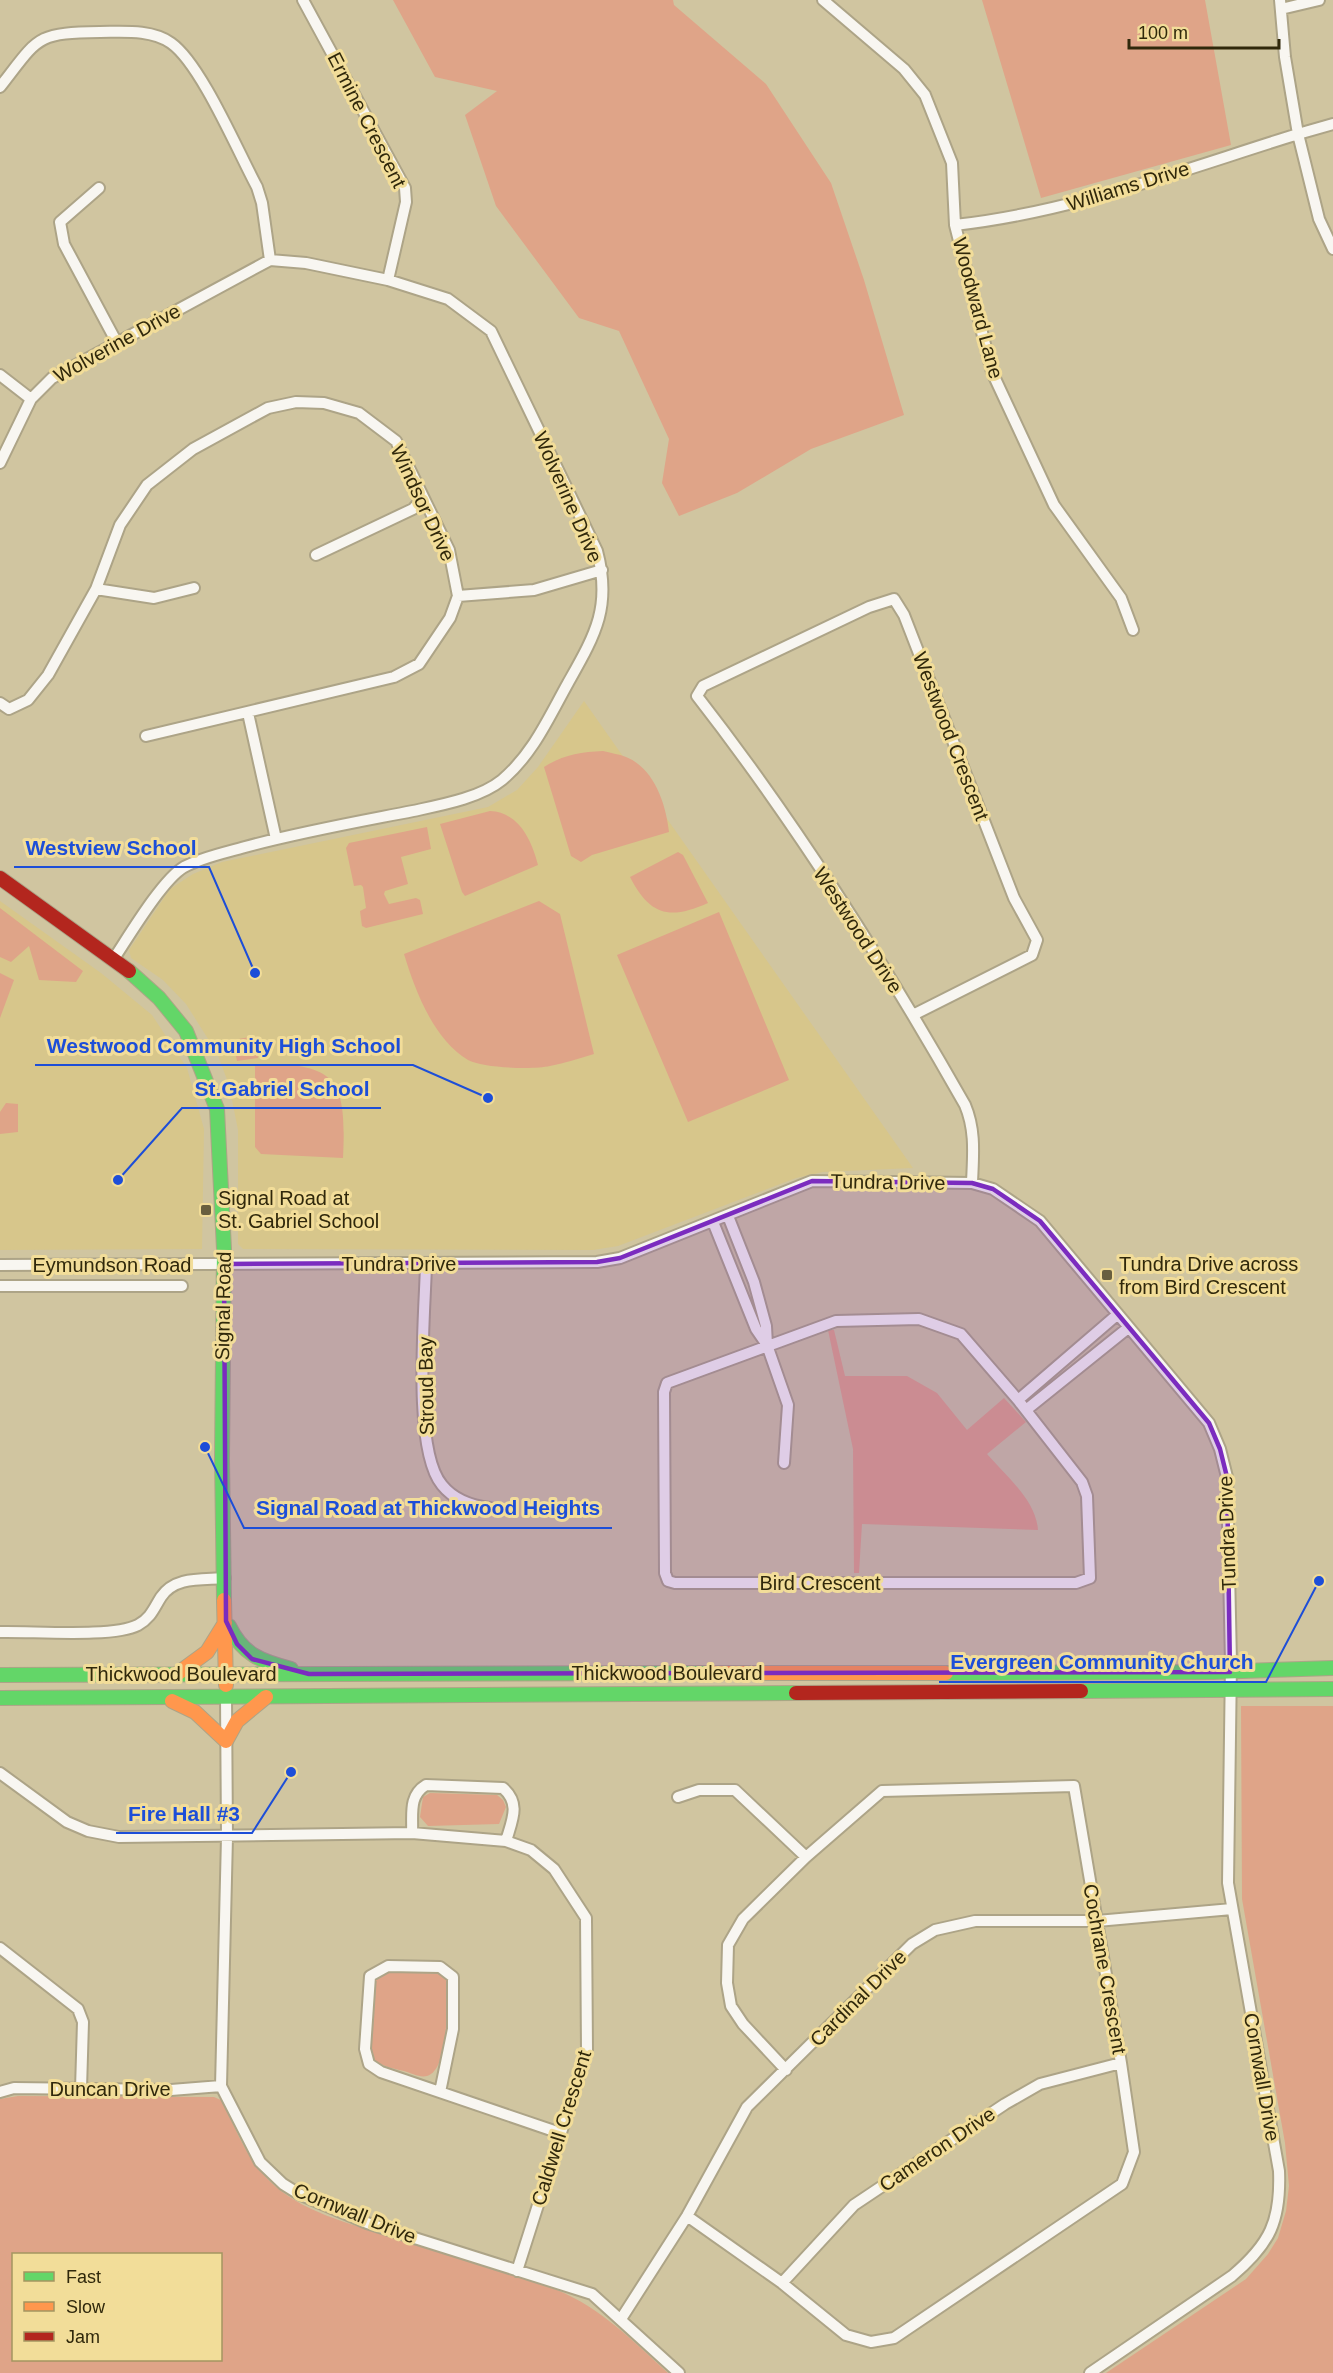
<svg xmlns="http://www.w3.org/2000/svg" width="1333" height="2373" font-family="Arial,sans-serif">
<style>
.built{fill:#d7c68b}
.green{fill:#dfa488;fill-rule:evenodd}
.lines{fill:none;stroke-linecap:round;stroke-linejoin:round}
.street-casing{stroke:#ada487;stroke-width:14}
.fast-casing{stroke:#ada487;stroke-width:16}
.slow-casing{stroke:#ada487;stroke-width:16}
.jam-casing{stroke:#ada487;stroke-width:16}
.street{stroke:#f8f6f1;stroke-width:10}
.fast{stroke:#63d668;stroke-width:14}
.slow{stroke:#ff974d;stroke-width:14}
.jam{stroke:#b3261e;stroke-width:14}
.marked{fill:#7b2cbf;fill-opacity:0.2;stroke:#7b2cbf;stroke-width:4.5;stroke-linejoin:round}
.poi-dot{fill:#685f3f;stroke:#f2dd99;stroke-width:2}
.labels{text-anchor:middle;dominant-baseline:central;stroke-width:6;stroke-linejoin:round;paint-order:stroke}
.street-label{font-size:20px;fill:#30280b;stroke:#f2dd99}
.poi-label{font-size:20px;fill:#30280b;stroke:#f2dd99;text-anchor:start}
.leader{fill:none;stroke:#1d4ed8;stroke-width:2}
.callout-dot{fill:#1d4ed8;stroke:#f2dd99;stroke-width:2}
.callout-label{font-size:21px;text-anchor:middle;font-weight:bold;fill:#1d4ed8;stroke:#f2dd99;stroke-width:6;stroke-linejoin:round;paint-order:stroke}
</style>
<rect width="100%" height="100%" fill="#d0c5a0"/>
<!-- built -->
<path class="built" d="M584,701L913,1168L823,1172L796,1178L618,1246L593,1250L243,1249L238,1244V1130L229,1085L217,1053L186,1004L163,980L131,958L129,950L170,889L193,874L222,862L488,807L517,790L538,767Z
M0,901L101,973L152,1015L187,1068L204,1129L202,1249L0,1250Z"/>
<!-- green -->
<path class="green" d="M393,0H673L674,5L766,84L831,183L864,280L904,415L811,449L737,493L679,516L662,483L669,439L619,331L579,318L496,206L465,115L497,91L435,77Z
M982,0H1205L1231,145L1041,198Z
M603,751C610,753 619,754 626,757C654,768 666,804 669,832L592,855L581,862L571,856L544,767C563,755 580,752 603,751Z
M490,811C519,812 532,841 538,865L465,896L462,892L440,824Z
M427,827L431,849L401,857L408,884L385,891L384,894L389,904L416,898L420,900L423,914L366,928L362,926L360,911L366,908L363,887L361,885L354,886L346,848L349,843Z
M678,852L683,855L708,903C670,920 650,916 630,877Z
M539,901L560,914L594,1054C580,1058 565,1063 550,1066C533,1070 483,1068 468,1060C433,1039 415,990 404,954Z
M0,908L83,971L76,982L39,980L29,946L11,962L0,957Z
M719,912L789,1080L688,1122L617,955Z
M0,973L14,980L0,1018Z
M255,1036L258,1058L237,1061L233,1040Z
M255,1064C336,1063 347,1077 343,1158L261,1154L255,1147Z
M6,1103L18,1104V1132L0,1134V1112Z
M828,1330H834L845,1376H907L937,1393L967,1430L1004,1398L1026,1422L987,1454C1006,1476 1036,1500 1038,1530L862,1524L859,1573H854L853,1449Z
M1241,1706H1333V2373H1106L1246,2279L1268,2254L1278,2238L1286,2211L1289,2186L1285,2143L1242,1899Z
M430,1793L497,1795L503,1800L506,1807L499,1824L428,1826L420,1817L423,1797Z
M386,1971L439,1973L447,1978C447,1997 450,2070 427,2076C420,2078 411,2073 404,2071C391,2068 380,2066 370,2057L375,1979Z
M18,2096L214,2097L223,2101C237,2133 248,2162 275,2186C308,2215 359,2226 400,2239C452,2256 505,2273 557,2290C601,2308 633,2341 668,2373H0V2099ZM14,2254H220V2360H14Z"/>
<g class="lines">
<!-- street casing -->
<g class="street-casing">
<path id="street" d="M303,0L405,188L406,202L388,280
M823,0L904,69L925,95L952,163L955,225L992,372L1054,505L1121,598L1133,630
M1280,0L1285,57L1298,134L1333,124
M1281,9L1319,0
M0,87C39,37 35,33 100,32C122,32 151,29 171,43C201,64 238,152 257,187L262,203L270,260
M99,188L60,222L64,244L116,341
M955,225C1073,212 1185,169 1298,134L1319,219L1333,249
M0,375L31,399
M0,463L31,399L52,378L270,260L306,263L388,280L448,299L491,331L597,551C612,607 595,635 568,683C549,717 533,754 502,780C480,798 441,805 413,811C357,822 300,832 245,847C224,853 203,857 184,867C162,880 129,936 113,960
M316,555L413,509L423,498
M96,589L154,598L194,588
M458,596L534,590L602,570
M0,703L9,709L28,700L48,675L96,589L120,525L147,485L193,449L268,408L296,402L324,403L359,413L396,441L449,550L458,596L450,618L419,664L394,677L146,736
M248,713L276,839
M913,1015L1032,955L1037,940L1014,898L904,615L894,599L869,607L703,686L697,696C796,823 885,964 965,1105C976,1131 973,1156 972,1183
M728,1216L754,1282L766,1326L767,1345L788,1405L784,1463
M713,1222L756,1329L767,1345
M426,1264C425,1313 412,1449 442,1485C454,1500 472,1506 490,1508
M0,1265L597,1262L620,1258L812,1181L972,1183L993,1189L1040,1221L1209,1423L1220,1449L1227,1477L1231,1663L1228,1883L1279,2171C1281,2221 1270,2244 1232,2276L1090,2373
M0,1286H182
M919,1319L961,1334L1018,1400L1082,1482L1087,1496L1090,1578L1076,1583H675L668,1581L665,1573L664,1392L667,1383L836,1321Z
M1018,1400L1118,1314
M1026,1410L1128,1328
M0,1632C32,1631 113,1638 138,1625C151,1618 154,1608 161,1597C175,1576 202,1580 225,1578
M226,1697L227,1837L221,2086L260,2162L283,2184L299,2194L367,2223L592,2294L679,2373
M0,1773L67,1822L88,1831L119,1837L412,1833L506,1841L531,1850L554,1869L586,1918L587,2051L517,2271
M678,1797L699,1790H735L806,1857
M412,1833C413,1815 408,1796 426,1785L503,1788C521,1804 512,1820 506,1841
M0,1948L78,2009L83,2022L81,2089
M0,2092L14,2088L171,2090L221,2086
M440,2092L453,2029V1977L440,1967L388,1966L370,1976L365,2049L369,2064L381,2072L560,2133
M687,2216L782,2283L846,2335L871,2342L894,2338L1122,2184L1134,2152L1121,2063L1074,1786L882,1791L806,1857L743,1919L728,1945L727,1983L731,2006L743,2024L786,2070
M782,2283L854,2205L1005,2104L1040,2084L1121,2063
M621,2319L687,2216L747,2107L912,1944L935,1930L975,1921H1097L1232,1909"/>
</g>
<!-- fast casing -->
<g class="fast-casing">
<path id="fast" d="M129,971L159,998L186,1031L217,1109L224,1249L222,1459L224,1600
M229,1626C243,1655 261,1661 291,1669
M946,1673L1213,1672L1333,1668
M0,1675L714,1673
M1081,1691L1333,1689
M0,1698L796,1693"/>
</g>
<!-- slow casing -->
<g class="slow-casing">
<path id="slow" d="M224,1600L226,1685
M714,1673H946
M177,1674L207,1652L225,1623
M172,1701L195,1712L226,1741L237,1721L266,1697"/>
</g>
<!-- jam casing -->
<g class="jam-casing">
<path id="jam" d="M0,878L129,971
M796,1693L1081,1691"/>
</g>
<!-- street -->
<use href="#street" class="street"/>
<!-- fast -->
<use href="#fast" class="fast"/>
<!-- slow -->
<use href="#slow" class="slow"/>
<!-- jam -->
<use href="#jam" class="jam"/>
</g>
<!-- marked area -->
<path class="marked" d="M812,1181L972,1183L993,1189L1040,1221L1209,1423L1220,1449L1227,1477L1230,1672L309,1674L252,1659L237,1644L226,1621L224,1264L597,1262L620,1258Z"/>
<!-- markers -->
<g class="poi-dot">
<rect x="200" y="1204" width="12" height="12" rx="3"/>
<rect x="1101" y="1269" width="12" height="12" rx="3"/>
</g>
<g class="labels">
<!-- street labels -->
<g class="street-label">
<text transform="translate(367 120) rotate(63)">Ermine Crescent</text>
<text transform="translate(1128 186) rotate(-17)">Williams Drive</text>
<text transform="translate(978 308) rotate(75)">Woodward Lane</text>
<text transform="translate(117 343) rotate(-29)">Wolverine Drive</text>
<text transform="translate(568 497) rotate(66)">Wolverine Drive</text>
<text transform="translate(423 503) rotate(65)">Windsor Drive</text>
<text transform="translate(951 736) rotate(69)">Westwood Crescent</text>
<text transform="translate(858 930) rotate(57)">Westwood Drive</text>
<text transform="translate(888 1182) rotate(1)">Tundra Drive</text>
<text x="399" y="1264">Tundra Drive</text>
<text x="112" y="1265">Eymundson Road</text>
<text transform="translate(223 1306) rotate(-89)">Signal Road</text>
<text transform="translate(426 1386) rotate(-91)">Stroud Bay</text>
<text transform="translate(1227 1533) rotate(-92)">Tundra Drive</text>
<text x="820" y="1583">Bird Crescent</text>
<text x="667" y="1673">Thickwood Boulevard</text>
<text x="181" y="1674">Thickwood Boulevard</text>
<text transform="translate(1105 1969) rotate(80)">Cochrane Crescent</text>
<text transform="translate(858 1998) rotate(-45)">Cardinal Drive</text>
<text transform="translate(1262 2077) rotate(80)">Cornwall Drive</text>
<text x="110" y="2089">Duncan Drive</text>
<text transform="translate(561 2128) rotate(-73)">Caldwell Crescent</text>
<text transform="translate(937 2149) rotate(-34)">Cameron Drive</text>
<text transform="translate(355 2213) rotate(22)">Cornwall Drive</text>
</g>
<!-- poi labels -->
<g class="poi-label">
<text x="218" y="1198">Signal Road at<tspan x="218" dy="23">St. Gabriel School</tspan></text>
<text x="1119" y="1264">Tundra Drive across<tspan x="1119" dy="23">from Bird Crescent</tspan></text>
</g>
</g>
<!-- callouts -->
<path class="leader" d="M255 973L209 867H14M488 1098L413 1065H35M118 1180L182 1108H381M205 1447L244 1528H612M1319 1581L1266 1682H939M291 1772L252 1833H116"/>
<g class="callout-dot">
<circle cx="255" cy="973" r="6"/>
<circle cx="488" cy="1098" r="6"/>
<circle cx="118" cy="1180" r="6"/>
<circle cx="205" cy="1447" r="6"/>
<circle cx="1319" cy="1581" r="6"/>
<circle cx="291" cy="1772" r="6"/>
</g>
<g class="callout-label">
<text x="111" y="855">Westview School</text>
<text x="224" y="1053">Westwood Community High School</text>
<text x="282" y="1096">St.Gabriel School</text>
<text x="428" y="1515">Signal Road at Thickwood Heights</text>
<text x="1102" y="1669">Evergreen Community Church</text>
<text x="184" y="1821">Fire Hall #3</text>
</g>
<!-- legend -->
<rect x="12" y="2253" width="210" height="108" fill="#f2dd99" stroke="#a49560" stroke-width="1.5"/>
<rect x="24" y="2272" width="30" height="9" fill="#63d668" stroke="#a49560" stroke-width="1.5"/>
<text x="66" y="2283" font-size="18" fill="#30280b">Fast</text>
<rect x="24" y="2302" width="30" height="9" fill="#ff974d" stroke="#a49560" stroke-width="1.5"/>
<text x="66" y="2313" font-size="18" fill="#30280b">Slow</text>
<rect x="24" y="2332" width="30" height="9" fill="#b3261e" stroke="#a49560" stroke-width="1.5"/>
<text x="66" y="2343" font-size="18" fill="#30280b">Jam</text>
<!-- scale -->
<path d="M1129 39v9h150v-9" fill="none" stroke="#30280b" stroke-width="3"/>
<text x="1138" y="39" font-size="18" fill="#30280b" stroke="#f2dd99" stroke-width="4.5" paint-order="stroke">100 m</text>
</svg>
